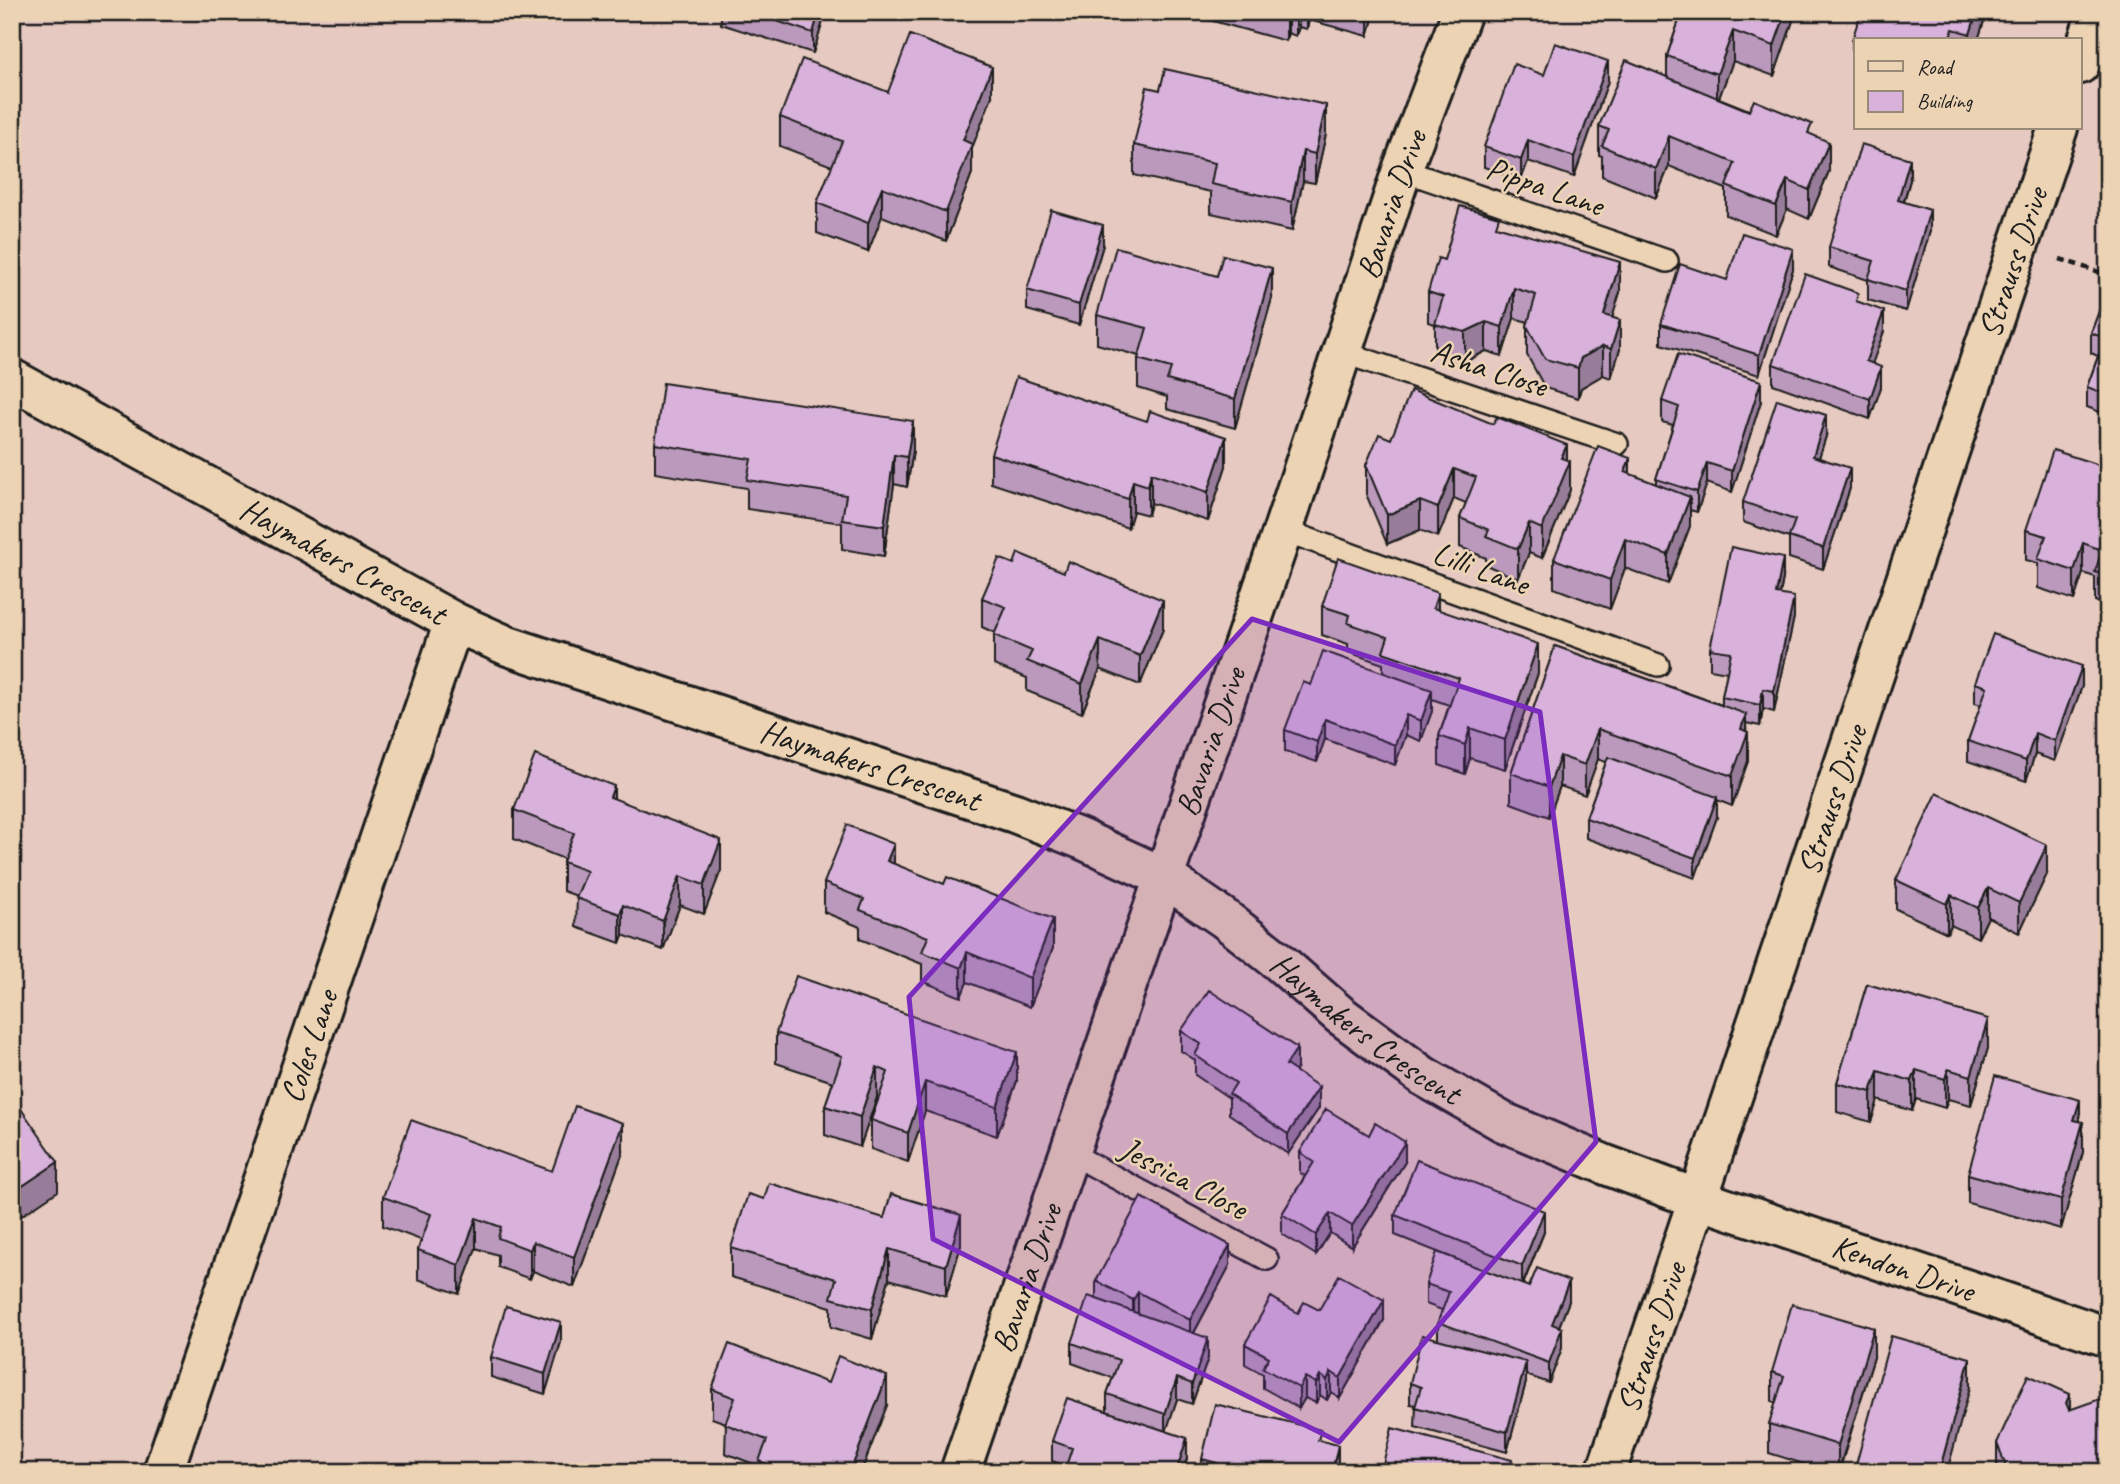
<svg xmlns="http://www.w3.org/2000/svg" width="2120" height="1484" font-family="Caveat,sans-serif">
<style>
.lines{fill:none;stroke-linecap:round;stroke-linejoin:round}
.service-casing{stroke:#1c1c1c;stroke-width:26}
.minor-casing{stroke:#1c1c1c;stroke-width:44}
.tertiary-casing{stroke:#1c1c1c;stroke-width:44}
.path{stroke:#1c1c1c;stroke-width:4.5;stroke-dasharray:7 5;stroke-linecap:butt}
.service{stroke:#ecd3b4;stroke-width:21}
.minor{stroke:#ecd3b4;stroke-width:38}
.tertiary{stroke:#ecd3b4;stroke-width:38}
.wall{fill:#ba99bc;stroke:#1c1c1c;stroke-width:2}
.shaded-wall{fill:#977d99;stroke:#1c1c1c;stroke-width:2}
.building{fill:#d8b2db;stroke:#1c1c1c;stroke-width:2}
.marked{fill:#7b2cbf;fill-opacity:0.2;stroke:#7b2cbf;stroke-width:5;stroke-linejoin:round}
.labels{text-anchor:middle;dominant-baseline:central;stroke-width:5;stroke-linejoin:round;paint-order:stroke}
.street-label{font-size:33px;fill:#1c1c1c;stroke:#ecd3b4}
</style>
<rect width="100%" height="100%" fill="#e6c9c0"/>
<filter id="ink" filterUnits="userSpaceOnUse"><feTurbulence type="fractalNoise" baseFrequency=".0143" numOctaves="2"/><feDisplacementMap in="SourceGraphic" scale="14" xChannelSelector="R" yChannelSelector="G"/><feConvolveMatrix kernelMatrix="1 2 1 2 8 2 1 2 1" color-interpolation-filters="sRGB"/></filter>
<g filter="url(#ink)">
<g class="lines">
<!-- service casing -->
<g class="service-casing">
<path id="service" d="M1402,170L1667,261
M1342,352L1617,444
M1283,530L1658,665
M1070,1153L1267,1259"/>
</g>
<!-- minor casing -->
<g class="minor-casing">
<g id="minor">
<path id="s1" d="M12,379L454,622L508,646L1015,813L1081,839L1164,877L1225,919L1277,960L1340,1015L1423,1076L1503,1122L1606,1165L1698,1199L2108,1337"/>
<path id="s2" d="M163,1472L454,622"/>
<path id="s3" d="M960,1472L1283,530L1402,170L1462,12"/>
</g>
</g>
<!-- tertiary casing -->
<g class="tertiary-casing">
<g id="tertiary">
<path d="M2080,64L2097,12"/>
<path id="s4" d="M1606,1472L2058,128"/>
</g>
</g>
<!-- path -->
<path class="path" d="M2060,259L2108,275"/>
<!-- service -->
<use href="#service" class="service"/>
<!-- minor -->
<use href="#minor" class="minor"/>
<!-- tertiary -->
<use href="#tertiary" class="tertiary"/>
</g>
<!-- wall -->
<path class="wall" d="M721,12H826L813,53L721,24Z
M1180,12H1375L1368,36L1309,20L1307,29L1299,27L1296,36L1288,33L1286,41Z
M1682,12H1796L1774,76L1733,61L1719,98L1812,135L1829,171L1809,219L1787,209L1776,235L1726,215V189L1669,166L1656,198L1602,176V156L1599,155V126L1667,77V56Z
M1984,12V21L1978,40H1856V70L1852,69V40Z
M1544,75L1608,81L1574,177L1528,161L1521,180L1484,167V147Z
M888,92L992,96L972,148V173L946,241L882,216L868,252L817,233V203L832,166L780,146V117Z
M1326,134L1315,183L1303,181L1292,231L1211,213V192L1134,175V145Z
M1910,180L1904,202L1930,231L1906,311L1868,300V280L1829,267V247Z
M1499,227L1620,292L1612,318L1620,349L1611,378L1603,375L1581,388L1578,398L1545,388L1527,355V326L1528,322L1514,318L1502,356L1486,351L1465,362L1435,353V324L1428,322V292L1444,260Z
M1103,245L1079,325L1027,310V290Z
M1793,269L1759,375L1661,344V324L1727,280Z
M2108,287V415L2087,407V387L2098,356L2091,353V333Z
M1272,298L1235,428L1167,409V397L1138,388V359L1139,356L1097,344V315Z
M1858,302L1884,331L1872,363L1881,387L1870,419L1773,384V364Z
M1662,401H1761L1732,492L1707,483L1697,512L1690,510V526L1668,584L1625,568L1610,609L1554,588V559L1630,474L1656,484V479L1673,425L1662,422Z
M1826,436L1819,458L1850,488L1823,569L1789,558V538L1743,522V502Z
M1391,439L1567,460L1570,490L1542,558L1529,553L1518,579L1486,565V558L1460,547V518L1466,503L1454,498L1438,537L1420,530L1387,544L1366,494V465Z
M655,444L913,451L907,487L894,484L884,556L842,549V523L747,509V488L655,473Z
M991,454L1226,466L1208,521L1151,503L1148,515L1133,511L1128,528L991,483Z
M2108,468V606L2095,601V577L2083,573L2074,600L2038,588V563L2026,560V530Z
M1783,578L1780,595L1794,617L1774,712L1763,709L1760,726L1746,723L1748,761L1732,806L1717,800V817L1695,878L1586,838V818L1606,762L1598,759L1585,795L1560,786L1549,817L1511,803V773L1555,646L1722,705V697L1727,672L1710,669V649Z
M982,598L1163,629L1140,685L1100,669L1082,713L1027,691V678L994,665V635L995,633L982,627Z
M1322,606L1438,610L1538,673L1505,769L1470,758L1465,774L1439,765V736L1449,705L1432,699V711L1421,741L1406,735L1395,765L1325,739L1317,762L1285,751V730L1311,685L1383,673V664L1348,652V644L1322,635Z
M1975,683L2082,686L2055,761L2035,754L2026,781L1968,761V741L1981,705L1975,703Z
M614,799L721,870L704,914L680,905L663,950L623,935L620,943L576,927L577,896L563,891V862L564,859L514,839V810Z
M894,864L1053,948L1030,1007L967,982L961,997L922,981V964L860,939V927L824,912V883Z
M2047,874L2019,933L1988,917L1978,938L1951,925L1947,933L1896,909V880Z
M1867,984L1988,1048L1971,1105L1948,1099L1945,1108L1916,1099L1912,1111L1878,1100L1871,1122L1837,1112V1083Z
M1181,1031L1297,1069L1295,1071L1319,1108L1288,1154L1229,1114V1098L1195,1075V1060L1181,1051Z
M776,1033L1017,1081L997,1136L925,1111L908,1162L871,1149V1120L879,1098L877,1097L860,1147L825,1135V1106L833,1082L776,1063Z
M623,1152L574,1287L533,1271L530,1279L498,1267V1255L476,1248L459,1294L418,1279V1250L421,1240L383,1226V1197L552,1171Z
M1300,1152L1405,1162L1352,1247L1330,1233L1316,1255L1282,1234V1214L1305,1176L1300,1173Z
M2083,1152L2061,1229L1968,1203V1174Z
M764,1199L961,1245L946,1296L889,1279L872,1339L831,1327V1307L731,1277V1248Z
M1395,1215L1544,1232L1523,1285L1569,1301L1559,1327L1562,1348L1549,1383L1526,1375V1382L1507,1452L1415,1427L1416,1405L1410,1404V1383L1438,1339V1322L1442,1310L1426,1304V1284L1468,1264L1395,1235Z
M1230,1265L1194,1333L1208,1358L1192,1404L1177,1399L1166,1431L1187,1458L1183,1472H1064L1066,1466L1052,1461V1441L1107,1411V1394L1113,1378L1072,1363V1343L1096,1299V1281Z
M1319,1310L1384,1320L1340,1398L1331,1392L1327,1400L1320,1395L1316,1403L1305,1398L1299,1408L1263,1388V1374L1245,1364V1344L1298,1313Z
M561,1342L545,1394L491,1377V1357Z
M1874,1357L1839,1472H1829L1769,1453V1424L1776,1403L1772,1401V1372Z
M712,1389L887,1405L861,1472H759V1466L725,1453L726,1423L712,1418Z
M2070,1410L2106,1413L2108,1472H1997V1443Z
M1321,1441L1338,1465L1337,1472H1202V1459Z"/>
<!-- shaded-wall -->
<path class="shaded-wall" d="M819,12H826L813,53V33Z
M1286,12H1288V33L1286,41Z
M1296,12H1299V27L1296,36Z
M1307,12H1309V20L1307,29Z
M1368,12H1375L1368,36Z
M1786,12H1796L1774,76V46Z
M1977,12H1984V21L1978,40H1970V34Z
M1733,31V61L1717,103V74Z
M1608,61V81L1574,177V157Z
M992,67V96L972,148V173L946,241V212L963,140Z
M1326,105V134L1315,183V154Z
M1669,136V166L1656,198V169Z
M1528,140V161L1521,180V160Z
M1829,142V171L1809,219V190Z
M1303,151V181L1292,231V202Z
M1910,159V180L1898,220V200Z
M1787,180V209L1776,235V206Z
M882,187V216L868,252V223Z
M1930,210V231L1906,311V291Z
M1103,225V245L1079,325V305Z
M1793,249V269L1759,375V355Z
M1620,262V292L1604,345V315Z
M1272,268V298L1235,428V399Z
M1514,288V318L1502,356V327Z
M1884,311V331L1866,381V361Z
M1620,320V349L1611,378V349Z
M1486,322V351L1465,362V332Z
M1603,346V375L1581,388L1578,398V368L1581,358Z
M1881,367V387L1870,419V399Z
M1761,381V401L1732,492V471Z
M1826,415V436L1813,476V456Z
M913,421V451L907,487V457Z
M1226,437V466L1208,521V492Z
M1567,445V468L1570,461V490L1542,558V529L1561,458Z
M894,455V484L884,556V526Z
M1630,458V487L1625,472Z
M1707,463V483L1697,512V492Z
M1850,468V488L1823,569V548Z
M1454,469V498L1438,537V508Z
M1151,473V503L1148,515V486Z
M1133,481V511L1128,528V499Z
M1690,497V526L1668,584V555Z
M1420,501V530L1387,544V515Z
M1529,523V553L1518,579V549Z
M1625,539V568L1610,609V580Z
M2083,543V573L2074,600V571Z
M1783,558V578L1776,614V594Z
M1438,593V622L1433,608Z
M1794,597V617L1774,712V691Z
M1163,600V629L1140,685V656Z
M1100,640V669L1082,713V684Z
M1538,644V673L1505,769V740Z
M2082,666V686L2055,761V741Z
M1763,689V709L1760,726V705Z
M1432,690V711L1421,741V721Z
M1746,714V738L1748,732V761L1732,806V776L1741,729Z
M1406,715V735L1395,765V745Z
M1325,719V739L1317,762V742Z
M1470,728V758L1465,774V745Z
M1598,729V759L1585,795V765Z
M2035,733V754L2026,781V761Z
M1560,756V786L1549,817V787Z
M614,786V815L610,797Z
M1717,797V817L1695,878V858Z
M721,840V870L704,914V885Z
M894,844V874L887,861Z
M2047,845V874L2019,933V903Z
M680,876V905L663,950V921Z
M1988,888V917L1978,938V908Z
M1951,895V925L1947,933V904Z
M623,905V935L620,943V914Z
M1053,919V948L1030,1007V978Z
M967,952V982L961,997V968Z
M1988,1019V1048L1971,1105V1076Z
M1297,1048V1069L1286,1085V1065Z
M1017,1052V1081L997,1136V1107Z
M877,1067V1097L860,1147V1117Z
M1948,1069V1099L1945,1108V1079Z
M1916,1070V1099L1912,1111V1081Z
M1878,1071V1100L1871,1122V1092Z
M16,1076V1105L12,1108V1079Z
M925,1082V1111L908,1162V1133Z
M1319,1087V1108L1288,1154V1134Z
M2080,1100V1130L2074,1120Z
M2083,1122V1152L2061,1229V1200Z
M623,1123V1152L574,1287V1257Z
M1405,1142V1162L1352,1247V1226Z
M58,1162V1191L12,1222V1193Z
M1544,1211V1232L1522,1286V1266Z
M1330,1213V1233L1316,1255V1235Z
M961,1215V1245L946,1296V1266Z
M476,1218V1248L459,1294V1265Z
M533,1242V1271L530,1279V1250Z
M1230,1245V1265L1190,1340V1320Z
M889,1249V1279L872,1339V1309Z
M1569,1281V1301L1552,1344V1324Z
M1138,1292V1312L1133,1321V1300Z
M1384,1300V1320L1340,1398V1378Z
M561,1322V1342L545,1394V1374Z
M1562,1328V1348L1549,1383V1363Z
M1874,1328V1357L1838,1472V1445Z
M1208,1338V1358L1192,1404V1384Z
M1970,1358V1387L1947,1472H1939Z
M1526,1362V1382L1507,1452V1432Z
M1331,1372V1392L1327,1400V1380Z
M1320,1375V1395L1316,1403V1383Z
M887,1376V1405L861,1472H850Z
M1305,1377V1398L1299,1408V1388Z
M1177,1378V1399L1165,1435V1414Z
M2070,1394V1424L2066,1403Z
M1187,1438V1458L1183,1472H1176Z
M1338,1445V1465L1337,1472H1332Z"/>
<!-- building -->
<path class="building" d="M749,12H819L813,33Z
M1682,12H1786L1774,46L1733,31L1717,74L1667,56Z
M1861,12H1977L1970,34L1953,29L1950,40L1856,41L1852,40Z
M910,35L992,67L963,140L972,144L946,212L882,187L868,223L817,203L842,141L780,117L802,59L888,92Z
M1555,43L1608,61L1574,157L1528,140L1521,160L1484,147L1514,64L1544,75Z
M1626,60L1749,111L1754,100L1812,124L1808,133L1829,142L1809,190L1787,180L1776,206L1726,186L1735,163L1669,136L1656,169L1602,146L1609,130L1599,126Z
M1165,69L1326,105L1315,154L1303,151L1292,202L1211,184L1215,163L1134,145L1147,87L1160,90Z
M1861,144L1910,159L1898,200L1930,210L1906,291L1868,279L1874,261L1829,247Z
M1460,206L1499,217L1496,226L1620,262L1604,315L1620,320L1611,349L1603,346L1581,358L1578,368L1545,359L1527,326L1536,295L1514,288L1502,327L1486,322L1465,332L1435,324L1443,297L1428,292L1438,258L1444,260Z
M1051,210L1103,225L1079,305L1027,290Z
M1742,233L1793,249L1759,355L1661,324L1680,264L1727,280Z
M1116,247L1217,276L1223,255L1272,268L1235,399L1167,380L1171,368L1138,359L1147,328L1097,315Z
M1805,274L1858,293L1856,301L1884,311L1866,361L1881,367L1870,399L1773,364Z
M2108,287V395L2087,387L2105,338L2091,333Z
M1678,354L1761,381L1732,471L1707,463L1697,492L1656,479L1679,407L1662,401Z
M1016,377L1147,421L1150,411L1226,437L1208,492L1151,473L1148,486L1133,481L1128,499L991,454Z
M663,383L913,421L907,457L894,455L884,526L842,520L846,495L747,480L751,459L655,444Z
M1411,390L1493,424L1497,417L1567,445L1561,458L1570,461L1542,529L1529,523L1518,549L1486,536L1489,530L1460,518L1476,477L1454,469L1438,508L1420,501L1387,515L1366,465L1379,434L1391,439Z
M1777,399L1826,415L1813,456L1850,468L1823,548L1789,537L1795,520L1743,502Z
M1598,446L1630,458L1625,472L1690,497L1668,555L1625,539L1610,580L1554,559Z
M2053,450L2108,468V576L2095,572L2102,550L2083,543L2074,571L2038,559L2046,536L2026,530Z
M1731,547L1783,558L1776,594L1794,597L1774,691L1763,689L1760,705L1722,697L1731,652L1710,649Z
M1018,553L1064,572L1068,561L1163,600L1140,656L1100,640L1082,684L1027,661L1032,651L994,635L1006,607L982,598L999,558L1014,564Z
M1338,558L1438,593L1433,608L1538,644L1505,740L1470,728L1465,745L1439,736L1459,678L1383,652L1388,637L1348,623L1350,615L1322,606Z
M1993,634L2082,666L2055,741L2035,733L2026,761L1968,741L1987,687L1975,683Z
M1555,646L1746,714L1741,729L1748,732L1732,776L1598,729L1585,765L1560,756L1549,787L1511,773Z
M1323,651L1432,690L1421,721L1406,715L1395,745L1325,719L1317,742L1285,730L1303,682L1311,685Z
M535,755L614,786L610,797L721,840L704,885L680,876L663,921L623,905L620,914L576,898L587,871L563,862L574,833L514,810Z
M1608,757L1717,797L1695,858L1586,818Z
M1937,793L2047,845L2019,903L1988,888L1978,908L1951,895L1947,904L1896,880Z
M847,825L894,844L887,861L944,884L947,877L1053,919L1030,978L967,952L961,968L922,952L928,937L860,910L864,899L824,883Z
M796,976L1017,1052L997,1107L925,1082L908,1133L871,1120L888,1072L877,1067L860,1117L825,1106L842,1056L776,1033Z
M1867,984L1988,1019L1971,1076L1948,1069L1945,1079L1916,1070L1912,1081L1878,1071L1871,1092L1837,1083Z
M1209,990L1297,1048L1286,1065L1319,1087L1288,1134L1229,1094L1236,1083L1195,1055L1201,1044L1181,1031Z
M1995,1076L2080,1100L2074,1120L2083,1122L2061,1200L1968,1174Z
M12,1096L58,1162L12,1193Z
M575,1106L623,1123L574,1257L533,1242L530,1250L498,1238L501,1227L476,1218L459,1265L418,1250L431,1214L383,1197L411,1120L552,1171Z
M1326,1109L1369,1135L1375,1123L1405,1142L1352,1226L1330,1213L1316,1235L1282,1214L1314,1162L1300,1152Z
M1417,1160L1544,1211L1522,1266L1395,1215Z
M769,1183L884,1218L891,1194L961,1215L946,1266L889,1249L872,1309L831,1298L836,1279L731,1248L748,1194L764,1199Z
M1141,1197L1230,1245L1190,1320L1138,1292L1133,1300L1096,1281Z
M1437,1252L1529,1287L1537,1268L1569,1281L1552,1324L1562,1328L1549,1363L1438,1322L1449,1292L1426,1284Z
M1339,1275L1384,1300L1340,1378L1331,1372L1327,1380L1320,1375L1316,1383L1305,1377L1299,1388L1263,1368L1269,1357L1245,1344L1271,1297L1298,1313L1304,1302L1319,1310Z
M1088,1296L1208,1338L1192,1384L1177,1378L1165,1414L1107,1394L1119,1360L1072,1343Z
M1792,1304L1874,1328L1838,1445L1769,1424L1784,1376L1772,1372Z
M506,1306L561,1322L545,1374L491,1357Z
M1422,1335L1526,1362L1507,1432L1415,1407L1421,1387L1410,1383Z
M1891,1336L1970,1358L1939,1472H1854Z
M729,1344L828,1383L838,1356L887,1376L850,1472H787L759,1461L767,1440L725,1424L735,1398L712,1389Z
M2028,1375L2070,1394L2066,1403L2069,1410L2100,1399L2106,1413L2108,1414V1468L2106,1472H2008L1997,1443Z
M1067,1398L1187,1438L1176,1472H1127L1121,1470L1120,1472H1064L1072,1448L1052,1441Z
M1215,1404L1321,1430L1318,1440L1338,1445L1332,1472H1214L1217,1463L1202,1459Z
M1392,1428L1512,1460L1509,1472H1381Z"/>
</g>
<!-- marked area -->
<path class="marked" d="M1252,619L1540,712L1596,1142L1339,1442L933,1239L909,997Z"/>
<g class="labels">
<!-- street labels -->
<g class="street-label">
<text transform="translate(1545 186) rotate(19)">Pippa Lane</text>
<text stroke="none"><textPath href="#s3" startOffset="1339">Bavaria Drive</textPath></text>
<text stroke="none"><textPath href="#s4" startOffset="1276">Strauss Drive</textPath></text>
<text transform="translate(1489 368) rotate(18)">Asha Close</text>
<text stroke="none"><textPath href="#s1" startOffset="378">Haymakers Crescent</textPath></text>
<text transform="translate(1481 568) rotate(20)">Lilli Lane</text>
<text stroke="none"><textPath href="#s3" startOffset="772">Bavaria Drive</textPath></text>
<text stroke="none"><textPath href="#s1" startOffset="945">Haymakers Crescent</textPath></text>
<text stroke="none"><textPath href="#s4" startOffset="709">Strauss Drive</textPath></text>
<text stroke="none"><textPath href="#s1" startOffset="1512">Haymakers Crescent</textPath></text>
<text stroke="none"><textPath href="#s2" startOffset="450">Coles Lane</textPath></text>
<text transform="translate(1184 1178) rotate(28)">Jessica Close</text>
<text stroke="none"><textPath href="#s1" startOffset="2105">Kendon Drive</textPath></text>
<text stroke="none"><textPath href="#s3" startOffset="205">Bavaria Drive</textPath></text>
<text stroke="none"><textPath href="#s4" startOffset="142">Strauss Drive</textPath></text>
</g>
</g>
<!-- margin -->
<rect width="2120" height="1484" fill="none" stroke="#ecd3b4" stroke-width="42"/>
<rect x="21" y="21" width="2078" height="1442" fill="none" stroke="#1c1c1c" stroke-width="2.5" filter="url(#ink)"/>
<!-- legend -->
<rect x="1854" y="38" width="228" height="91" fill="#ecd3b4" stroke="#998a77" stroke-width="2"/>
<rect x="1868" y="61" width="35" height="10" fill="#ecd3b4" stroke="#998a77" stroke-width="2"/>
<text x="1917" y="74" font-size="21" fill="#1c1c1c">Road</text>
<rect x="1868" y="91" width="35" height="21" fill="#d8b2db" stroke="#998a77" stroke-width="2"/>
<text x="1917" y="108" font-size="21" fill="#1c1c1c">Building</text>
</svg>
